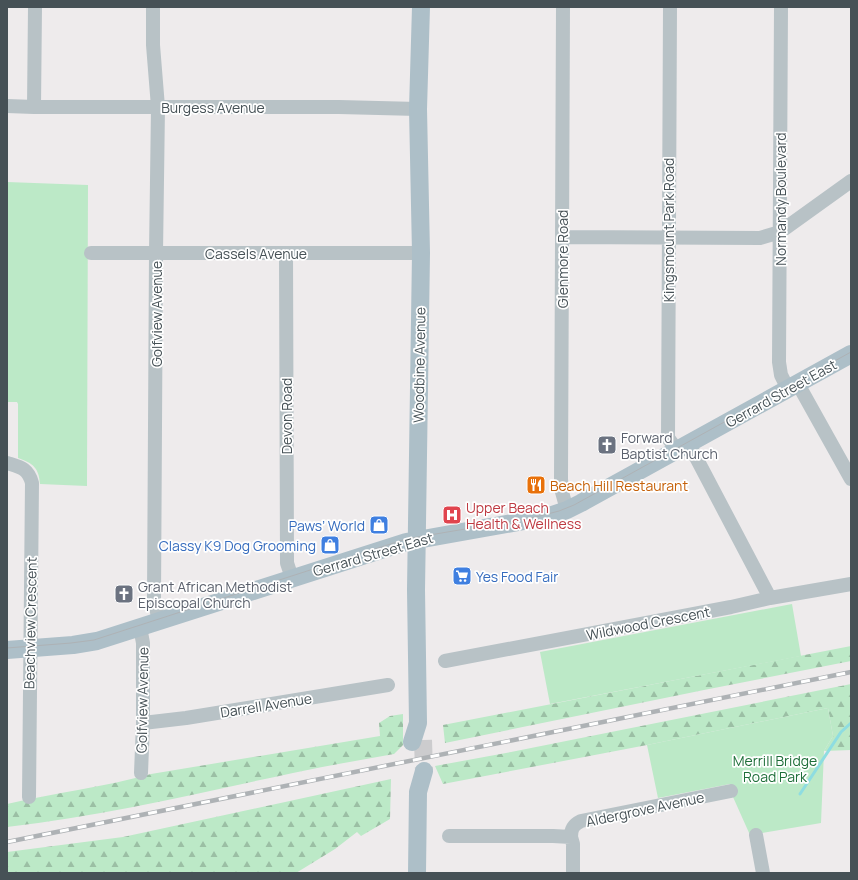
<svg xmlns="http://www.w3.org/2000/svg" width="858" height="880" font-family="Manrope,sans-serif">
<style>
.forest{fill:url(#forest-firs)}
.park{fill:#bce9c7}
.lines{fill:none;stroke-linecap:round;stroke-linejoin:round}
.stream{stroke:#8edde1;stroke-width:3}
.major-tunnel{stroke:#ccccce;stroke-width:18;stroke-dasharray:18 9;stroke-linecap:butt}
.minor{stroke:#b8c2c6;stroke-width:14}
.major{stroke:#adbfc8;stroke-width:18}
.tram{stroke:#aeb2b5;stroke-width:1}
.rail-casing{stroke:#aeb2b5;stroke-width:4.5}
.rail{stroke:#fff;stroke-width:3;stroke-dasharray:9;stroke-linecap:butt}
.labels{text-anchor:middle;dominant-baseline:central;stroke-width:3.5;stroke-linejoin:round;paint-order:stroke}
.street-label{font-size:14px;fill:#465156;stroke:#fff}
.worship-label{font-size:14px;fill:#5b616d;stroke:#fff;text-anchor:start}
.food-label{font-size:14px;fill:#c56008;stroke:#fff;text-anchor:start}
.health-label{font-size:14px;fill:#be3a42;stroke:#fff;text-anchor:start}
.shop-label{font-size:14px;fill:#366cbe;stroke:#fff;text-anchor:end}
.park-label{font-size:14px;fill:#1f6f3a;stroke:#fff}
</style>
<defs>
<pattern id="forest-firs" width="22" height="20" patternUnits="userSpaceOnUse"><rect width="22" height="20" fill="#bce9c7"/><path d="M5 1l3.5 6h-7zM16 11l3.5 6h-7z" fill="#9bbfa4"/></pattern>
</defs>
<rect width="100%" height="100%" fill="#eeebec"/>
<!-- forest -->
<path class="forest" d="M851,646V661L704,690L445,743L443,725Z
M851,684V750L824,751L833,736L828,708L647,745L443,784L435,766L511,752Z
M403,714V745L394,754C360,760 326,766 293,773C198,793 103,816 7,827V804C55,793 104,787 151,774L380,736L379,723L390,716Z
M391,779L390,819L361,836L357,832L335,849L296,873H7V852L123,837Z"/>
<!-- park -->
<path class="park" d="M7,182L88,185L87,486L40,484C39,468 33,463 18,458V404L17,402H7Z
M792,604L801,656L550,704L540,652Z
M828,708L833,736L824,751L821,823L750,835L733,797L730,784L658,798L647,745Z"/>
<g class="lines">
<!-- stream -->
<path class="stream" d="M800,794L841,732L851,723"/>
<!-- major-tunnel -->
<path class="major-tunnel" d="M423,740L424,771"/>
<!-- minor -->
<path class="minor" d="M153,7V45L158,107L156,253L154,599L159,621
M563,7L561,479L562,492L567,510
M670,7L668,438L677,450
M781,7L779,362L781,375L788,389
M7,106L34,107H339L418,109
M34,107L35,7
M562,237L760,238L780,232L851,181
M91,253H421
M286,253L287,563L292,578
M798,384L851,479
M689,444L770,598
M7,463C20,467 28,468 32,483L29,797
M140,627L143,643V723L141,773
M445,661L731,607L770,598L851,584
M143,723L186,718L388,685
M756,835L763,873
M449,836H553L571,837C571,829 573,825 581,821L731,791
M571,837L573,844V873"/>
<!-- major -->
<path class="major" d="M7,650L73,645L97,641L406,542L546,517L567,510L581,503L851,354
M412,742L418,723L416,590L421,253L418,109L421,7
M417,873L418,792L424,771"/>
<!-- tram -->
<path class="tram" d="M7,648L71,643L94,640L406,539L536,517L559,511L574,505L851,352"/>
<!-- rail casing -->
<g class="rail-casing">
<path id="rail" d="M7,842L851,672"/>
</g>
<!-- rail -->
<use href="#rail" class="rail"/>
</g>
<!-- icons -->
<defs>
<g id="church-square" transform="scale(1)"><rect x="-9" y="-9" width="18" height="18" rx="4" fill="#6b7280" stroke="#fff"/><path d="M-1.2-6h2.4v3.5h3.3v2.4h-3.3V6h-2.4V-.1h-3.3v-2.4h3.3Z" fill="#fff"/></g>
<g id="restaurant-square" transform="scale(1)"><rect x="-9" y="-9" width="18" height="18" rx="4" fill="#e8710a" stroke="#fff"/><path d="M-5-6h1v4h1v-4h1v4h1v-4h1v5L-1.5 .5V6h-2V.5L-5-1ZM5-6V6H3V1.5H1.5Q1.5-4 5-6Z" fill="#fff"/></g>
<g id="hospital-square" transform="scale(1)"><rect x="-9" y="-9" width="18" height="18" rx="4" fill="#e0444e" stroke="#fff"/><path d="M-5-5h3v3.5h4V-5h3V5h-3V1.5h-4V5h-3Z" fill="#fff"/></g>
<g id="shop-square" transform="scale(1)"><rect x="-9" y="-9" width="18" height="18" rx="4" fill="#3f7fe0" stroke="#fff"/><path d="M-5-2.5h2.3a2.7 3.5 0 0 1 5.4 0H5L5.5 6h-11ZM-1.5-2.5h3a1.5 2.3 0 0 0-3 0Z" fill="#fff"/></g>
<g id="supermarket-square" transform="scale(1)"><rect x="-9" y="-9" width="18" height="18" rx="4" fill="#3f7fe0" stroke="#fff"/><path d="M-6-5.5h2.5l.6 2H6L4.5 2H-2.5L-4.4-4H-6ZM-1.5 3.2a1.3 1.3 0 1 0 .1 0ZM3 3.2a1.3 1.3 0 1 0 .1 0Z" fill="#fff"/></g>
</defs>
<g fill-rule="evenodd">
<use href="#church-square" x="607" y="445"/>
<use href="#restaurant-square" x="536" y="485"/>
<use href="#hospital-square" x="452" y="515"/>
<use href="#shop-square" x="379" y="525"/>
<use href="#shop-square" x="330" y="545"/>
<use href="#supermarket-square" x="462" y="576"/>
<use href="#church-square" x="124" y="594"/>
</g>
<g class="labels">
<!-- street labels -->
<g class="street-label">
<text x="213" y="107">Burgess Avenue</text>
<text transform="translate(780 199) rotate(-90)">Normandy Boulevard</text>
<text transform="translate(668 230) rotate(-90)">Kingsmount Park Road</text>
<text x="256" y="253">Cassels Avenue</text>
<text transform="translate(562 259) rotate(-90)">Glenmore Road</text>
<text transform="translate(156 314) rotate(-90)">Golfview Avenue</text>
<text transform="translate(419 365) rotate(-89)">Woodbine Avenue</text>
<text transform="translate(781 393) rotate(-29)">Gerrard Street East</text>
<text transform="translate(286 416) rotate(-90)">Devon Road</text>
<text transform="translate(373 554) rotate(-16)">Gerrard Street East</text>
<text transform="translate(30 623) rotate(-89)">Beachview Crescent</text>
<text transform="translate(648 623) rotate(-11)">Wildwood Crescent</text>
<text transform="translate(142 700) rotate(-89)">Golfview Avenue</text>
<text transform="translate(266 705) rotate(-9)">Darrell Avenue</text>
<text transform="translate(645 809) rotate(-12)">Aldergrove Avenue</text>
</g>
<!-- worship labels -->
<g class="worship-label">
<text x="621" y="437">Forward<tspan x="621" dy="16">Baptist Church</tspan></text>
<text x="138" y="586">Grant African Methodist<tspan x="138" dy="16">Episcopal Church</tspan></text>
</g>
<!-- food labels -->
<g class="food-label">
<text x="550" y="485">Beach Hill Restaurant</text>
</g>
<!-- health labels -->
<g class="health-label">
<text x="466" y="507">Upper Beach<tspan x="466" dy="16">Health &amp; Wellness</tspan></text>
</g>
<!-- shop labels -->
<g class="shop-label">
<text x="365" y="525">Paws’ World</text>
<text x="316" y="545">Classy K9 Dog Grooming</text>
<text x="476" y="576" text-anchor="start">Yes Food Fair</text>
</g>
<!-- park labels -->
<g class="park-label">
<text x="775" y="760">Merrill Bridge<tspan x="775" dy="16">Road Park</tspan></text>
</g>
</g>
<!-- border -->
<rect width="858" height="880" fill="none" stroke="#465156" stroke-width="16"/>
</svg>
